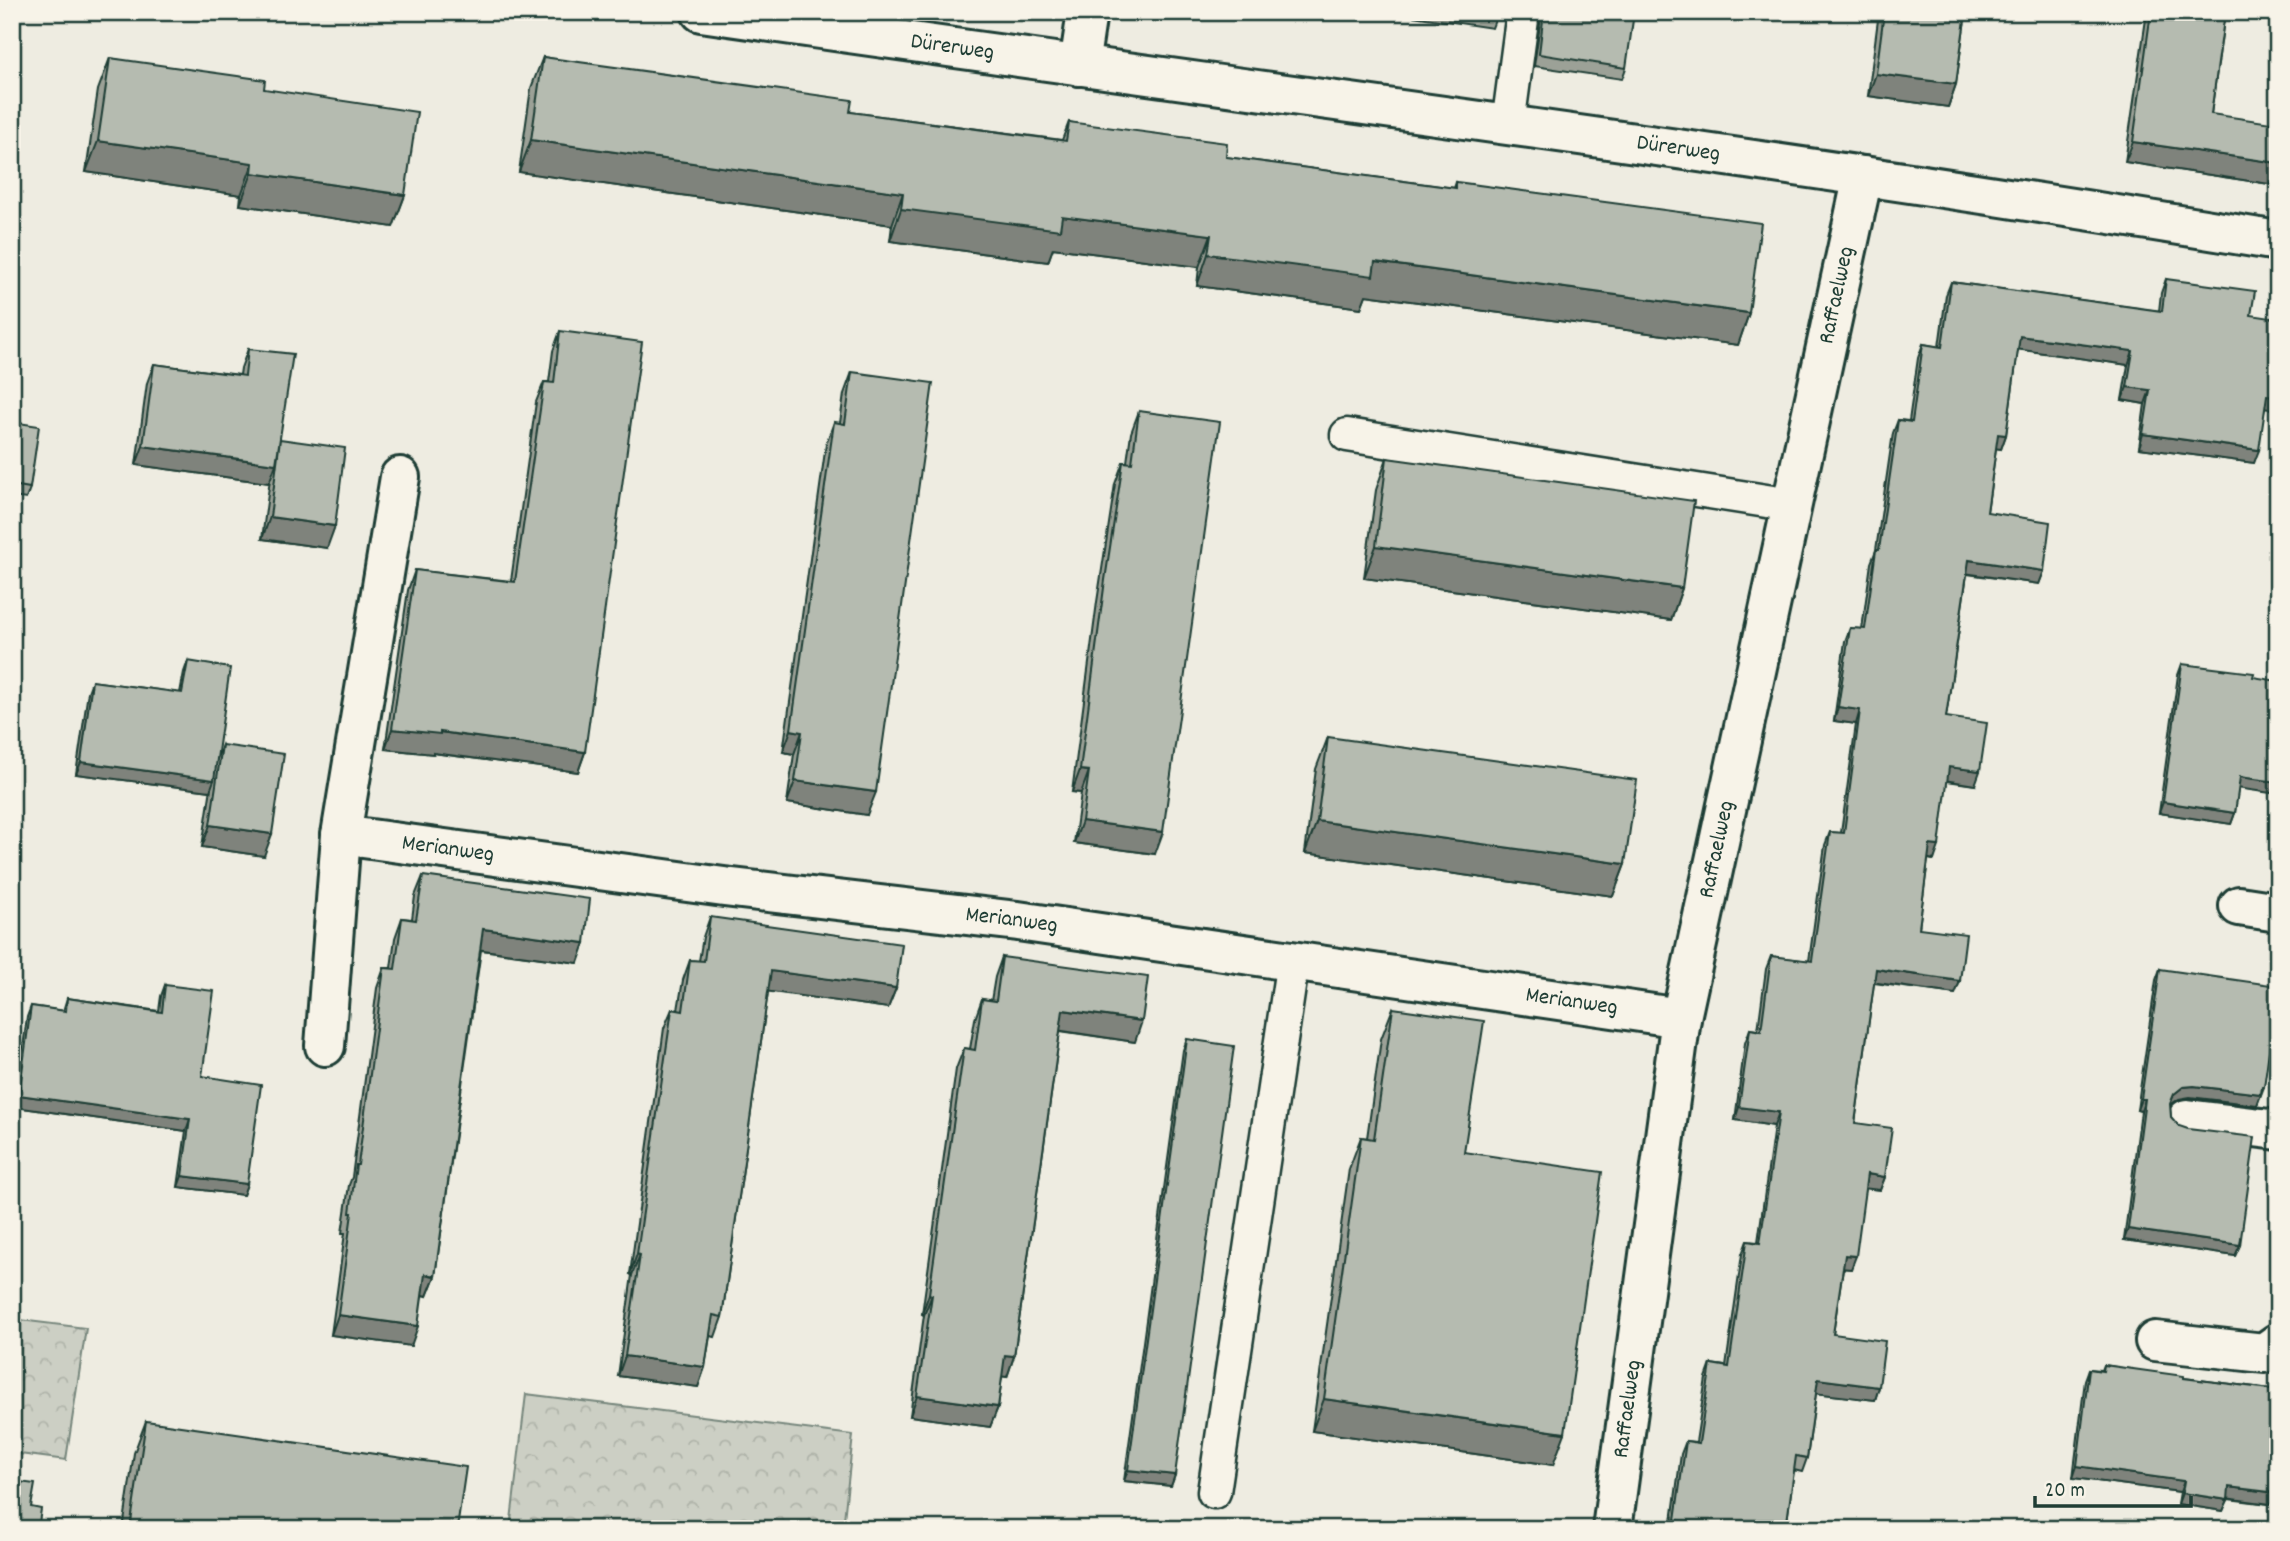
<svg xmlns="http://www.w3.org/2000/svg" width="2290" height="1541" font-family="Dekko,sans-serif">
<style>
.park{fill:url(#park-crowns);stroke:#76867c;stroke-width:2}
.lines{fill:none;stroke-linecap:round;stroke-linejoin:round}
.lane-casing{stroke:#1f3d34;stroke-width:37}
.street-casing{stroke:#1f3d34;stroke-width:44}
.lane{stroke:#f7f3e8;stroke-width:32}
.street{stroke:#f7f3e8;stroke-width:38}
.wall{fill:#9ca197;stroke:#1f3d34;stroke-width:2}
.shaded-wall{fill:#7f837b;stroke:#1f3d34;stroke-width:2}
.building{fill:#b5bbb0;stroke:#1f3d34;stroke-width:2}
.labels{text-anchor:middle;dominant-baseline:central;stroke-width:5;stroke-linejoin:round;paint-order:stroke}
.street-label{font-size:23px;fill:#1f3d34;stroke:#f7f3e8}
</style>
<defs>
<pattern id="park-crowns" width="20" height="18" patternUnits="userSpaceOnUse" patternTransform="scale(1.75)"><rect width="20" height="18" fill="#cccfc4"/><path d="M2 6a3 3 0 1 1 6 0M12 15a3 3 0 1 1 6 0" fill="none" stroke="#afb3a9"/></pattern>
</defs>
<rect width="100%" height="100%" fill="#eeece1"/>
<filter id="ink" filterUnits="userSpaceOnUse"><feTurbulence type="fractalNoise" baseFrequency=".0143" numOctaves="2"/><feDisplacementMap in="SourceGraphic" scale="14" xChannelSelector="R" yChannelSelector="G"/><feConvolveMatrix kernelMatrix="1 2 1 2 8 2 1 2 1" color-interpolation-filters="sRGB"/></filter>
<g filter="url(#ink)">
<!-- park -->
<path class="park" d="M12,1319L86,1328L66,1460L12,1453Z
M526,1394L853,1435L843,1529H510Z"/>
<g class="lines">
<!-- lane casing -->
<g class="lane-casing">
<path id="lane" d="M1508,125L1523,12
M1347,435L1792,505
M1214,1492L1293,960"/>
</g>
<!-- street casing -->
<g class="street-casing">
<g id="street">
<path id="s1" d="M701,12C1226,88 1754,154 2278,241"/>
<path d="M1079,66L1087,12"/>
<path id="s2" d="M341,835L724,887L1018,921L1681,1018"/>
<path d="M2239,906L2278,912"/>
<path d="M325,1046L341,835L400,477"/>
<path d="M2187,1119L2278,1130"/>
<path d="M2155,1341L2264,1353L2278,1343"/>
<path id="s3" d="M1612,1529L1681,1018L1863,176"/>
</g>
</g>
<!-- lane -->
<use href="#lane" class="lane"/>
<!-- street -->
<use href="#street" class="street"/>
</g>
<!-- wall -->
<path class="wall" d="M1400,12H1498L1492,28L1399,14Z
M1543,12H1585L1626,68L1622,79L1534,66L1541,17Z
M1879,12H1966L1956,84L1948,107L1868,96Z
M2147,12H2225L2211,114L2276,185L2125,162Z
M543,57L850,112L1062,140L1069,122L1226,157L1454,188L1456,182L1749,313L1738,345L1366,295L1361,308L1197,286L1199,267L1053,248L1048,262L890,241L892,225L519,172L531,88Z
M110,58L264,89L405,195L393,227L240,205L241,195L86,172L98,90Z
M2166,279L2251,315L2265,408L2254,463L2139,448L2145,404L2122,400L2128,365L2018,349L2006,435L2001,449L1996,448L1987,512L2044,571L2039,584L1967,574L1946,717L1975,785L1947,781L1934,860L1928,859L1919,928L1960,981L1955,994L1874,983L1855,1123L1885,1177L1880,1190L1865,1188L1851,1269L1843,1268L1833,1334L1879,1387L1875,1400L1816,1393L1807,1458L1802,1472L1794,1470L1786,1529H1671L1681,1454L1686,1441L1696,1442L1706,1378L1711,1364L1726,1366L1742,1254L1747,1241L1758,1242L1774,1126L1735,1120L1745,1043L1750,1029L1758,1030L1766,969L1771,956L1809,961L1825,845L1830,832L1841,833L1856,724L1834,721L1845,641L1850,628L1862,629L1871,563L1876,550L1893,433L1898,420L1909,421L1918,358L1923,344L1939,347L1946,295L1951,282L2159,311L2161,293Z
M560,331L585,752L578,772L433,753V754L385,749L408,590L415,570L511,581L536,402L544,382H549L553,351Z
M248,349L279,444L280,439L327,548L262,539L270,479L269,483L136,465L147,383L154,364L240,375L241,368Z
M852,372L867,815L787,803L794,754L783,752L826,444L834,422L840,423L844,394Z
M1139,411L1155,854L1074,843L1081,793L1072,792L1097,602L1115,484L1123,462H1127L1131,433Z
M12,422L30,488L26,499L12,497Z
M1387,458L1682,588L1671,620L1364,578L1376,490Z
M188,661L217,759L222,745L264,856L202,847L211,788L210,791L76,774L88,692L92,681L180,693L184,672Z
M2182,664L2238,788L2235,813L2231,824L2159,813L2178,675Z
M1328,737L1625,864L1613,896L1305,853L1316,769Z
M423,876L578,963L481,950L435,1276L427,1296L422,1295L411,1346L331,1335L345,1233H342L349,1185L352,1177L377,988L384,968H391L395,938L402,918L412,919L415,896Z
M710,917L896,988L888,1008L768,991L722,1317L715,1337L710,1336L705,1367L698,1387L618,1376L632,1275L630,1274L664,1028L672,1009L678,1010L683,980L690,960L699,961L703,937Z
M1002,957L1135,1042L1060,1031L1014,1356L1007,1377L1002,1376L998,1407L990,1427L910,1416L924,1315L922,1314L956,1069L964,1048L970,1049L975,1019L982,999L991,1001L995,977Z
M2160,969L2264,1087L2257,1105L2190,1097L2179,1099L2170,1106L2171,1117L2240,1245L2235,1256L2124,1240L2141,1111L2137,1110L2156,980Z
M165,985L247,1184L243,1195L178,1187L186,1131L15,1107L27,1017L31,1006L63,1011L67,998L159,1011L161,996Z
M1393,1008L1464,1152L1553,1465L1312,1431L1349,1169L1361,1137L1367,1138L1381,1039Z
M1187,1039L1175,1475L1171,1486L1124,1481L1183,1050Z
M2104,1365L2184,1378L2278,1390V1505L2228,1499L2223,1511L2178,1504L2180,1492L2073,1478L2085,1380L2089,1369L2102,1370Z
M146,1421L457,1529H123L134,1453Z"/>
<!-- shaded-wall -->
<path class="shaded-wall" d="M1876,74L1956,84L1948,107L1868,96Z
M531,140L903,193L892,225L519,172Z
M98,141L253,163L241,195L86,172Z
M2133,142L2278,163V180L2276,185L2125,162Z
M252,173L405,195L393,227L240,205Z
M901,209L1062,216L1211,235L1199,267L1053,248L1048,262L890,241Z
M1208,254L1375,262L1749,313L1738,345L1366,295L1361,308L1197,286Z
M2020,336L2133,351L2128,365L2015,349Z
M2127,387L2150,390L2145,404L2122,400Z
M2267,395L2278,396V410L2262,408Z
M1998,434L2006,435L2001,449L1993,448Z
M2143,434L2259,450L2254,463L2139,448Z
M143,446L276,464L269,483L136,465Z
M270,517L335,526L327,548L262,539Z
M1376,546L1682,588L1671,620L1364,578Z
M1969,560L2044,571L2039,584L1964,573Z
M1838,707L1860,710L1856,724L1834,721Z
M392,729L440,732L585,752L578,772L433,753V754L385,749Z
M791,730L802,732L794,754L783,752Z
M81,762L214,780L210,791L76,774Z
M1949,767L1980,771L1975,785L1944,780Z
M1080,770L1089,771L1081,793L1072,792Z
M2240,777L2278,782V794L2236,788Z
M795,781L876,792L867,815L787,803Z
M2163,802L2235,813L2231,824L2159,813Z
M1082,821L1163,832L1155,854L1074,843Z
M1317,821L1625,864L1613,896L1305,853Z
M210,825L272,834L264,856L202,847Z
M1930,845L1939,846L1934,860L1925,858Z
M483,929L585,943L578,963L476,949Z
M1876,969L1960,981L1955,994L1871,982Z
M771,971L896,988L888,1008L764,991Z
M1063,1010L1142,1021L1135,1042L1056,1030Z
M2194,1086L2261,1094L2257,1105L2190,1097L2179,1099L2170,1105L2174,1094L2183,1087Z
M19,1095L190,1119L186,1131L15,1107Z
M2141,1099H2145L2141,1111L2137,1110Z
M1739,1107L1779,1112L1774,1126L1735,1120Z
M1867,1174L1885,1177L1880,1190L1862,1188Z
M182,1176L247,1184L243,1195L178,1187Z
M2128,1229L2240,1245L2235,1256L2124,1240Z
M637,1254L640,1255L632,1275L630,1274Z
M1845,1255L1856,1256L1851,1269L1840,1268Z
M425,1274L435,1276L427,1296L418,1294Z
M929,1294L932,1295L924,1315L922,1314Z
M338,1315L418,1326L411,1346L331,1335Z
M1005,1355L1014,1356L1007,1377L997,1376Z
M625,1356L705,1367L698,1387L618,1376Z
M1818,1379L1879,1387L1875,1400L1813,1393Z
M917,1396L998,1407L990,1427L910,1416Z
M1324,1399L1565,1433L1553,1465L1312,1431Z
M2077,1466L2184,1481L2180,1492L2073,1478Z
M1128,1470L1175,1475L1171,1486L1124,1481Z
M2229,1487L2278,1493V1505L2225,1498Z
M2182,1493L2228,1500L2223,1511L2178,1504Z
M1675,1520L1735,1529H1672Z
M131,1522L180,1529H129Z"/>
<!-- building -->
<path class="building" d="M1544,12H1585L1633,20L1626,68L1539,54Z
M1884,12H1966L1956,84L1876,74Z
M2151,12H2225L2211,114L2278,124V163L2133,142Z
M543,57L852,100L850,112L1066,141L1069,122L1227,143L1226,157L1456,188V182L1761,223L1749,313L1375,262L1373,276L1208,254L1211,235L1062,216L1060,230L901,209L903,193L531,140Z
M110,58L265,80L264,89L417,112L405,195L252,173L253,163L98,141Z
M2166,279L2255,291L2251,315L2278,319V396L2267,395L2259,450L2143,434L2150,390L2127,387L2133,351L2020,336L2006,435L1998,434L1987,512L2050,522L2044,571L1969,560L1946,717L1987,723L1980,771L1949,767L1939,846L1930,845L1919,928L1966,934L1960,981L1876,969L1855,1123L1892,1128L1885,1177L1867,1174L1856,1256L1845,1255L1833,1334L1885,1341L1879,1387L1818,1379L1807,1458L1796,1456L1786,1529H1735L1675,1520L1686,1441L1699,1443L1711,1364L1729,1367L1747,1241L1760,1243L1779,1112L1739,1107L1750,1029L1761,1031L1771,956L1812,961L1830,832L1844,833L1860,710L1838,707L1850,628L1865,629L1876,550H1879L1898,420L1912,422L1923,344L1942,347L1951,282L2162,311Z
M560,331L642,342L585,752L440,732V734L392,729L415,570L515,582L544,382L554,383Z
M248,349L293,354L276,464L143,446L154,364L245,376Z
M852,372L933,383L876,792L795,781L802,732L791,730L834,422L845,424Z
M1139,411L1220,422L1163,832L1082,821L1089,771L1080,770L1105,580L1123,462L1132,463Z
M12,422L39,426L30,488L12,485Z
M280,439L345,448L335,526L270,517Z
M1387,458L1694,501L1682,588L1376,546Z
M188,661L230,668L214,780L81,762L92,681L182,693Z
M2182,664L2254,673L2253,677L2278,681V782L2240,777L2235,813L2163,802Z
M1328,737L1637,780L1625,864L1317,821Z
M222,745L284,754L272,834L210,825Z
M423,876L590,899L585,943L483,929L435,1276L425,1274L418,1326L338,1315L352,1213H350L356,1165H358L384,968L395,969L402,918L416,920Z
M710,917L902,944L896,988L771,971L722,1317L713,1315L705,1367L625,1356L640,1255L637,1254L672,1009L683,1011L690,960L704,961Z
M1002,957L1148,977L1142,1021L1063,1010L1014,1356L1005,1355L998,1407L917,1396L932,1295L929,1294L964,1048L975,1050L982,999L996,1001Z
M2160,969L2278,986L2264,1087H2262L2261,1094L2194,1086L2183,1087L2174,1094L2170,1104L2171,1117L2179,1126L2188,1129L2255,1137L2240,1245L2128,1229L2145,1099H2141Z
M165,985L214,991L202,1076L261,1085L247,1184L182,1176L190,1119L19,1095L31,1006L66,1011L67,998L162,1012Z
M1393,1008L1484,1021L1464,1152L1602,1172L1565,1433L1324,1399L1361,1137L1374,1139Z
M1187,1039L1234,1046L1175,1475L1128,1470Z
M2104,1365L2184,1376V1378L2278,1390V1493L2229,1487L2228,1500L2182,1493L2184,1481L2077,1466L2089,1369L2103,1371Z
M146,1421L466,1467L457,1529H180L131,1522Z
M12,1481L35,1484L31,1507L41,1509L39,1523L54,1525V1529H12Z"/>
</g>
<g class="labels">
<!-- street labels -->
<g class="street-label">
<text stroke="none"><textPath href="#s1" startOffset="254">Dürerweg</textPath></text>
<text stroke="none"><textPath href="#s1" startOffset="987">Dürerweg</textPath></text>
<text stroke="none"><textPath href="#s3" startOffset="1255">Raffaelweg</textPath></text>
<text stroke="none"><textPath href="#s2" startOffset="108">Merianweg</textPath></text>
<text stroke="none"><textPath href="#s3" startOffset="688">Raffaelweg</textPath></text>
<text stroke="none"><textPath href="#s2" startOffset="676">Merianweg</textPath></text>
<text stroke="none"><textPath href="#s2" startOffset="1242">Merianweg</textPath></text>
<text stroke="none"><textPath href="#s3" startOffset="121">Raffaelweg</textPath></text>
</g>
</g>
<!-- margin -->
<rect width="2290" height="1541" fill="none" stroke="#f7f3e8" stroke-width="42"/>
<rect x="21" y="21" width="2248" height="1499" fill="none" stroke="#1f3d34" stroke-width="2.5" filter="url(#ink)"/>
<!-- scale -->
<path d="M2035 1496v10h156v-10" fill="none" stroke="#1f3d34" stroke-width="3.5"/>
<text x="2045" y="1496" font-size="21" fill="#1f3d34" stroke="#f7f3e8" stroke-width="5" paint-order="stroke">20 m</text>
</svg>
